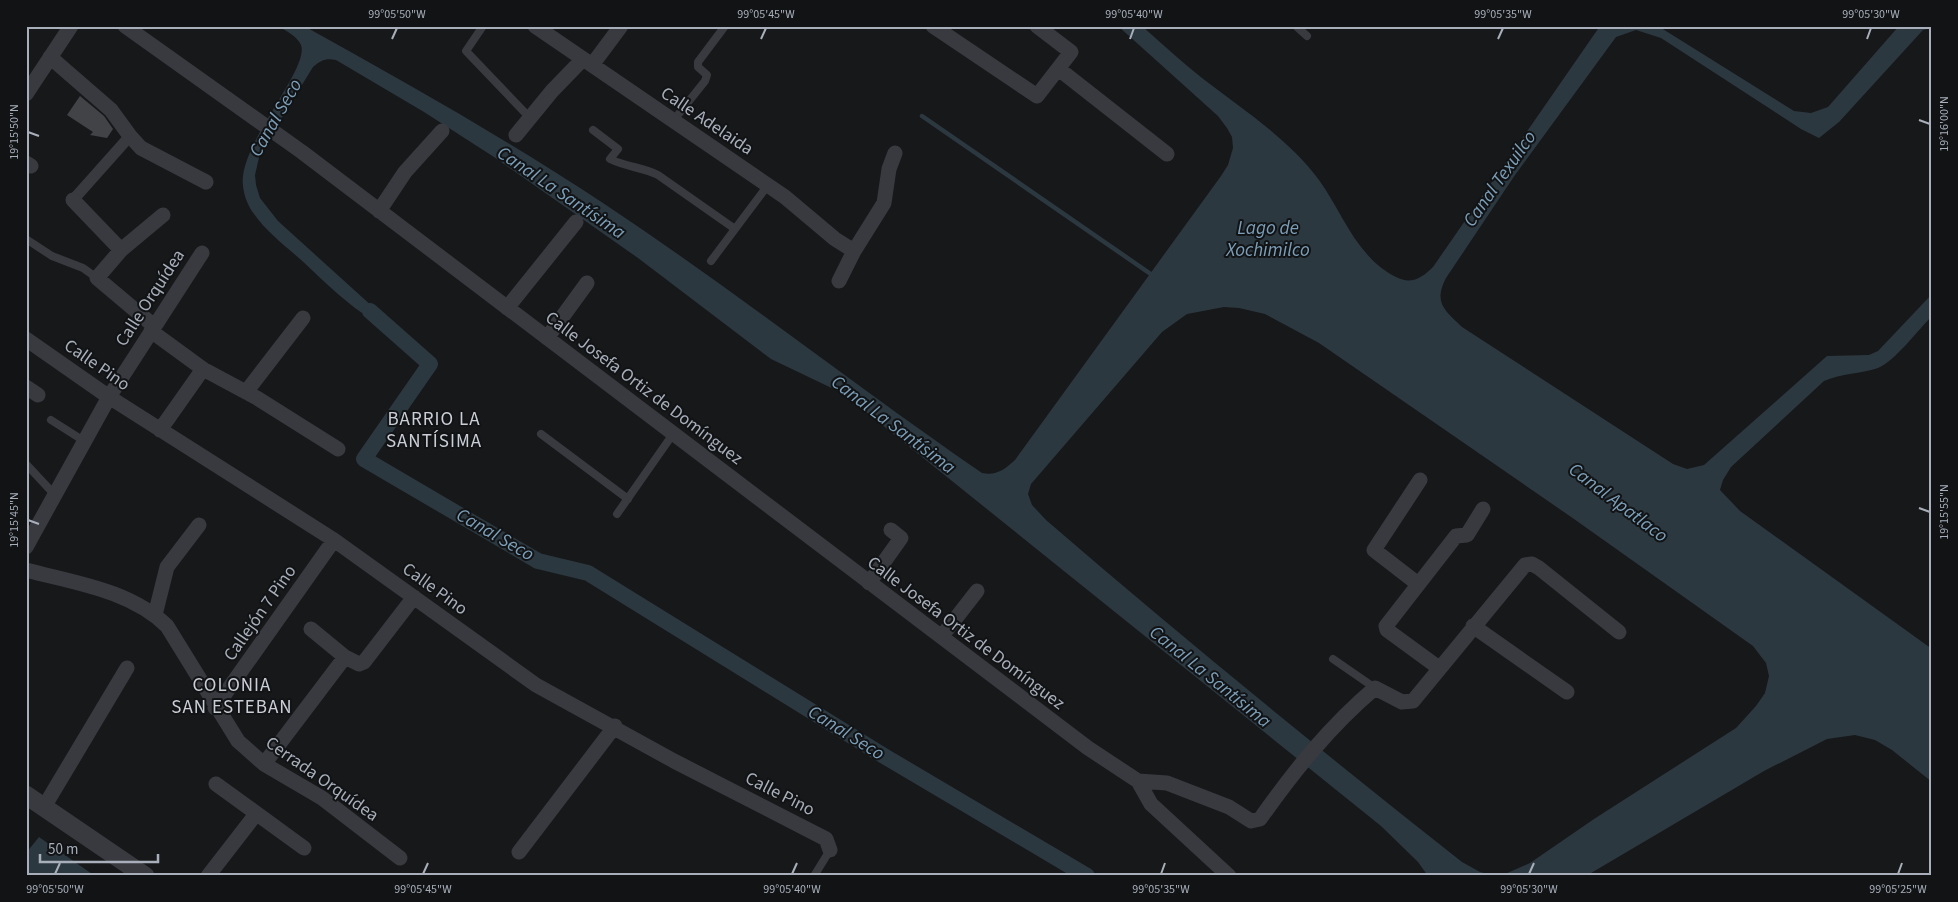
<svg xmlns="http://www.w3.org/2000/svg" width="1958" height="902" font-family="'Source Sans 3',sans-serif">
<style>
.water{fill:#2c3840;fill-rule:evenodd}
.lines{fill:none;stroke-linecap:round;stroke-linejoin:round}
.stream{stroke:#2c3840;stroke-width:4.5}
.canal{stroke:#2c3840;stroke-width:16}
.building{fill:#414347}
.service{stroke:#383a3f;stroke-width:8}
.pedestrian{stroke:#383a3f;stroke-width:11}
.minor{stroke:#383a3f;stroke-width:15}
.tertiary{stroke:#383a3f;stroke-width:19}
.ticks{fill:none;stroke:#a8afbb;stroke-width:2}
.labels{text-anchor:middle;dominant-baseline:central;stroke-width:4;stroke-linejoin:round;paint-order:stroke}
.street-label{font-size:18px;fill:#a8afbb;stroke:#121315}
.water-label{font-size:19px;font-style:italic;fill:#7c9fb9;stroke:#121315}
.neighbourhood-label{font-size:19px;letter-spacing:1px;fill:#caced7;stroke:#121315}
.neatline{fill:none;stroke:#a8afbb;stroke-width:2}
.ticks-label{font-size:12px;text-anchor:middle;fill:#a8afbb}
</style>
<rect width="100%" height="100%" fill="#17181a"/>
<!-- water -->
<path class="water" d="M278,26H304C407,83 508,140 606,205C734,290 855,386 982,473C997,476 1005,469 1015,460L1221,176L1228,165L1233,148L1232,137L1227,128L1218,116L1118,26H1142C1162,44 1182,62 1202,78C1243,110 1288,138 1319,180C1343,213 1356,257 1396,277C1411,285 1422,278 1433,267L1600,26H1658L1794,111L1811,113L1828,107L1899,26H1932V28L1923,30L1839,122L1819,138L1801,129L1661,38L1636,30L1616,37L1515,175L1446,278C1433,303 1445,310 1462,327L1673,464L1687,469L1704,465L1827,356L1869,355L1878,351L1932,294V316C1919,329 1894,362 1878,368C1860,374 1842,373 1824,381L1731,467L1723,480L1720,490L1740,511L1932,649V782L1892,750L1875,740L1855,735L1827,739L1764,771L1586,876H1428L1418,862L1381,826L855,403L842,393L771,359L638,258L494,157L424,112L336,60C326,58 321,60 313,67L260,153L255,175L256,185L260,198L278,221L384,317L388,324L382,325C352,310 325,282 300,259C284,245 266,231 254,214C248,206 244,196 243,186C237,146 310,69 301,45C297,36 286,31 278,26ZM1224,307L1239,308L1265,314L1319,343L1574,519L1753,646L1766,663L1769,676L1765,693L1756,706L1736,728L1594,819L1530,863L1505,874L1492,875L1480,872L1462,862C1321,751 1182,637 1046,520L1032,505L1028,494L1031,484L1162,332L1187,314Z
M39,837L95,876H26V853Z"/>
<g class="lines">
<!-- stream -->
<path class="stream" d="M922,116L1155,277
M1076,876L1079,871"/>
<!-- canal -->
<path class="canal" d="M370,311L430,364L364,459L538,561L588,573L884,756L1087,876"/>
</g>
<!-- building -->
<path class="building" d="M80,96L104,116L113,129L107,138L90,135L93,132L67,115Z"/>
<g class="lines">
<!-- service -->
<path class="service" d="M483,26L466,51L530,118
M1296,26L1307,36
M673,121L705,81L707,75L698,67V62L725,26
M593,130L618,149L610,159C626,167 642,167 658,175L735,229
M26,239L52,256L83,268L97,278
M711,261L768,185
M51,420L84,441
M541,434L628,499
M26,464L54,494
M617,514L673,434
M1333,659L1375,688
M814,876L830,850"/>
<!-- pedestrian -->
<path class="pedestrian" d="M73,200L130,136"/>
<!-- minor -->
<path class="minor" d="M125,26L302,152L1088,748L1138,781L1167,783L1229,807L1251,821L1260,819C1294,771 1330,726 1375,688L1402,702L1413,701L1525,565L1532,564L1539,568L1619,632
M535,26L785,197L835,239L854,251
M933,26L1037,96L1071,52L1037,26
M50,57L111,110L130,136L141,148L206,182
M592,65L621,26
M1060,70L1167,154
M26,94L71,26
M516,135L552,91L583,59
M26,163L31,166
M73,200L121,250L97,278L154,326
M379,211L405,172L442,131
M121,250L163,215
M839,281L854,251L884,203L889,169L895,153
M507,308L576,222
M151,331L203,369L257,398L338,449
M547,338L587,283
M26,339L109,397L334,540L536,685L674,761L826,839L830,850
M26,387L38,395
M246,392L303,318
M160,430L203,369
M26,547L109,397L202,253
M26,570C75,583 130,590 167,626L238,741L264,764L322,798L400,858
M869,583L901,538L891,530
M1418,584L1374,550L1420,480
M155,615L167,567L199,525
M1473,626L1567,692
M311,629L345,657
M942,636L977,591
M1439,668L1387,630L1386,626L1456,536L1467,535L1483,509
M215,708L334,540
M264,764L345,657L359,664L364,662L414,597
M1138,781L1151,804L1229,876
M216,784L304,848
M44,807L127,668
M519,852L615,726
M208,876L256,814"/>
<!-- tertiary -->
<path class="tertiary" d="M26,795L145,876"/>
</g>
<!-- ticks -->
<path class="ticks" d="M392,39L397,28M761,39L766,28M1130,39L1134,28M1498,39L1503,28M1867,39L1871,28M1919,120L1930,124M28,132L39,136M1919,508L1930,512M28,520L39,524M55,874L60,863M423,874L428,863M792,874L797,863M1161,874L1165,863M1529,874L1534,863M1898,874L1902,863"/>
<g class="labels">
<!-- street labels -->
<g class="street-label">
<text transform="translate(707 121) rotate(34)">Calle Adelaida</text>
<text transform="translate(150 298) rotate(-57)">Calle Orquídea</text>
<text transform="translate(97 365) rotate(35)">Calle Pino</text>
<text transform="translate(644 388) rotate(37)">Calle Josefa Ortiz de Domínguez</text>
<text transform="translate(435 589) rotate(36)">Calle Pino</text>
<text transform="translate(260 613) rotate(-55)">Callejón 7 Pino</text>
<text transform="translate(966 633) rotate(37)">Calle Josefa Ortiz de Domínguez</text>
<text transform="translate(322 779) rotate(35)">Cerrada Orquídea</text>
<text transform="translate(780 794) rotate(27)">Calle Pino</text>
</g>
<!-- water labels -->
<g class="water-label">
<text transform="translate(276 118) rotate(-60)">Canal Seco</text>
<text transform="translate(1500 179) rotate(-55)">Canal Texuilco</text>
<text transform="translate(561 193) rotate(34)">Canal La Santísima</text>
<text x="1268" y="228">Lago de<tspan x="1268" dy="22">Xochimilco</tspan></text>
<text transform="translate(893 425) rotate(37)">Canal La Santísima</text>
<text transform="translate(1618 503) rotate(37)">Canal Apatlaco</text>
<text transform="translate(495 535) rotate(30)">Canal Seco</text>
<text transform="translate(1210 677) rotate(39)">Canal La Santísima</text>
<text transform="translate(846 733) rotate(32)">Canal Seco</text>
</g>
<!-- neighbourhood labels -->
<g class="neighbourhood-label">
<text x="434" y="419">BARRIO LA<tspan x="434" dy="22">SANTÍSIMA</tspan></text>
<text x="232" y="685">COLONIA<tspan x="232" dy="22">SAN ESTEBAN</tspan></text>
</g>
</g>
<!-- border -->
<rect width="1958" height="902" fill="none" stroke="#121315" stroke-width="55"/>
<!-- scale -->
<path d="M40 854v8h118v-8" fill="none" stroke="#a8afbb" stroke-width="2.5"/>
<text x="48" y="854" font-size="15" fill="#a8afbb" stroke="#121315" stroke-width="4" paint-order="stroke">50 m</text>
<rect x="28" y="28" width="1902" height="846" class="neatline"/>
<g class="ticks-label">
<text x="397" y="18">99°05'50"W</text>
<text x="766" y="18">99°05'45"W</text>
<text x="1134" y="18">99°05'40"W</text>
<text x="1503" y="18">99°05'35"W</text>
<text x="1871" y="18">99°05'30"W</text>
<text transform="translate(1944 124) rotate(-90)" y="4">19°16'00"N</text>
<text transform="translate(14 132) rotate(-90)" y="4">19°15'50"N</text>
<text transform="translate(1944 512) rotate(-90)" y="4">19°15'55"N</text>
<text transform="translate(14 520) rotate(-90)" y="4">19°15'45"N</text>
<text x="55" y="893">99°05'50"W</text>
<text x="423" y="893">99°05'45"W</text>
<text x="792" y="893">99°05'40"W</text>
<text x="1161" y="893">99°05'35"W</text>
<text x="1529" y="893">99°05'30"W</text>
<text x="1898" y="893">99°05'25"W</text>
</g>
</svg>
